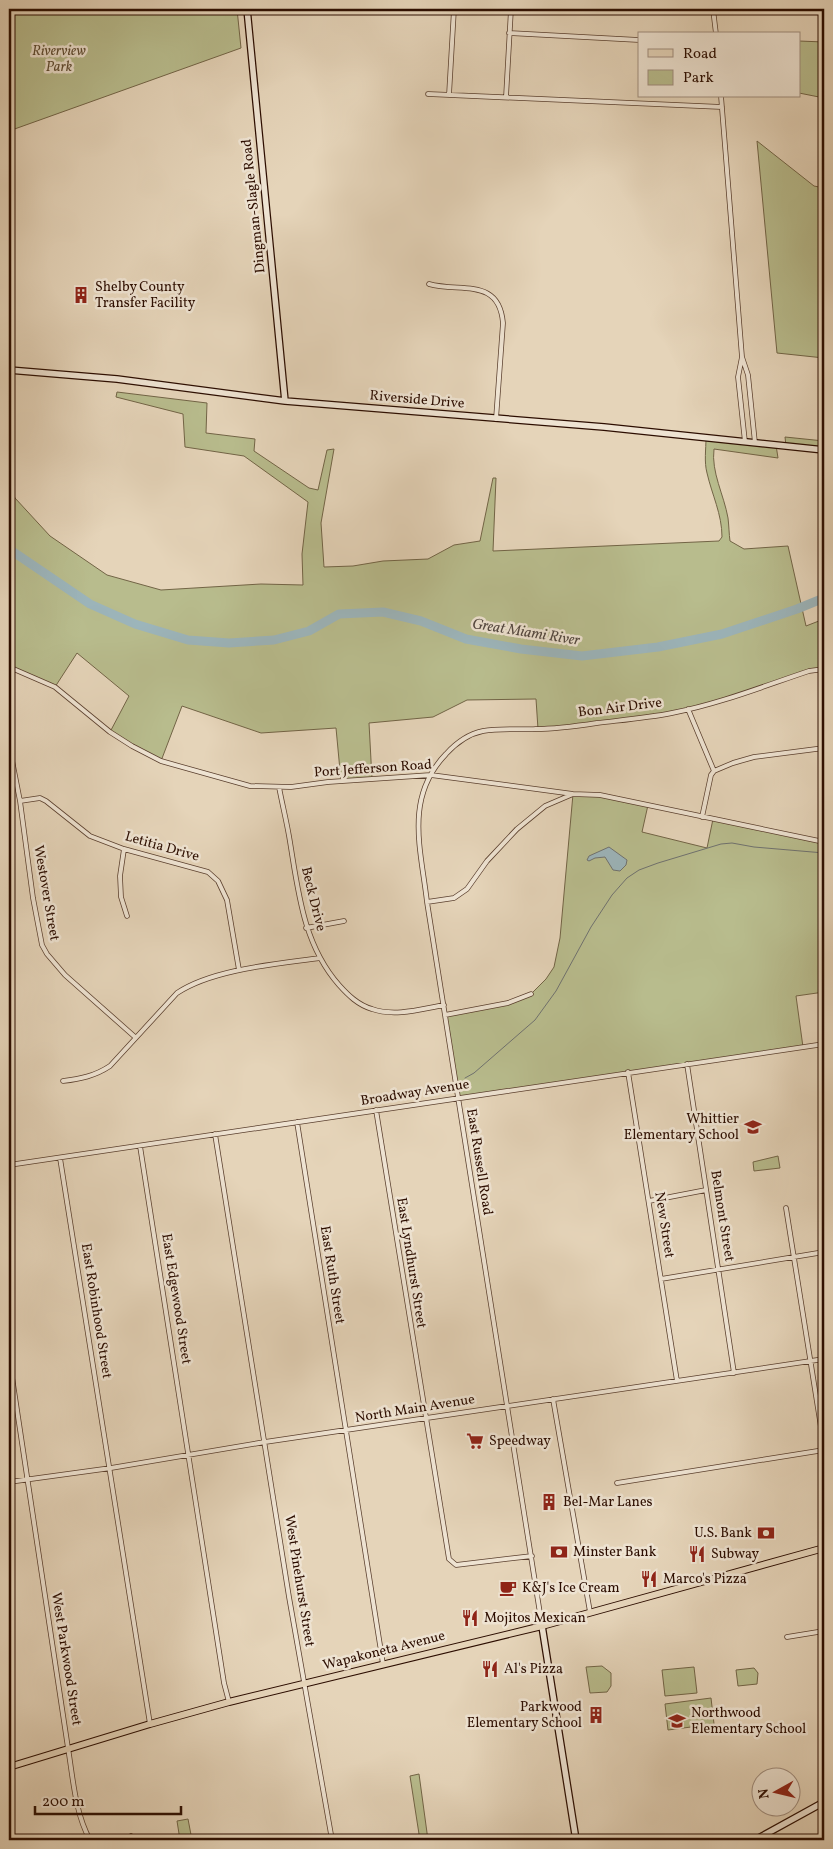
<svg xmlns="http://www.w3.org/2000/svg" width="833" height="1849" font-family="Vollkorn,serif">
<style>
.green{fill:#b8bc8d;stroke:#726446}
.water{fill:#9cb5bb;stroke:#6f7270}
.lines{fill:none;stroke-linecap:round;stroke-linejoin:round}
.stream{stroke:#6f7270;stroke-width:1}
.river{stroke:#9cb5bb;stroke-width:9}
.street-casing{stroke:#5a3f2e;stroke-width:5.5}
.secondary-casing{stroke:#2c0d00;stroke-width:8}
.primary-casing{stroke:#2c0d00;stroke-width:8}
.street{stroke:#eee3d2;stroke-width:4}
.secondary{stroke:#eee3d2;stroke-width:5.5}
.primary{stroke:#e5d4b9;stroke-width:6}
.labels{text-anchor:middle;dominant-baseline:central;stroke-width:5;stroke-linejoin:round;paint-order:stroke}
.park-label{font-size:14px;font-style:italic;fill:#5d4a31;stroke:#eee3d2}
.street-label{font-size:14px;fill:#2c0d00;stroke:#eee3d2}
.poi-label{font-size:14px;fill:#2c0d00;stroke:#eee3d2;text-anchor:start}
.water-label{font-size:15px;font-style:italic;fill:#534841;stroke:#eee3d2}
</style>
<rect width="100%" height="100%" fill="#e5d4b9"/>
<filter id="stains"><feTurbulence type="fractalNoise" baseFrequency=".004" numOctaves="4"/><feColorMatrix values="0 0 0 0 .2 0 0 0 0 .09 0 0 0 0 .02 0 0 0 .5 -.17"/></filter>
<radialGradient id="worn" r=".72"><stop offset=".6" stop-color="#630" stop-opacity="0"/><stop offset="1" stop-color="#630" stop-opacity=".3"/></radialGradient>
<!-- green -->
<path class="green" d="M9,9H237L241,48L9,131Z
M799,41L824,42V98L799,93Z
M757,141L814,186L824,188V358L777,353Z
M117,392L207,403L206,433L255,439L254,451L309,488L318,490L327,450L334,449L321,523L324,567L353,566L383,561L428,559L454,545L480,541L493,478H496L493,551L719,541L722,537C722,514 712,495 707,473C704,462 706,449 706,438L776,445L778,458L714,449C711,472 724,495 728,518C729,526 729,534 730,541L744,549L788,546L806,626L824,619V669L809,671L711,703L672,713L538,729L536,699L467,700L433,717L369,723L372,779L341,781L336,728L261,733L182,706L161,761L110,732L129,696L77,653L55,687L9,667V483L15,498L50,536L107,575L161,590L261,584L303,585L302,554L308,502L244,456L185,447L183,414L116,397Z
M785,437L824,441V450L786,446Z
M573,794L600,795L648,805L642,832L707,848L713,819L824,842V992L796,996L803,1047L457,1097L445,1015L508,1003L531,994L546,979L554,967L560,938Z
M778,1156L780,1168L754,1171L753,1162Z
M602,1666L611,1673V1686L607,1692L590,1693L586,1667Z
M694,1667L697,1693L665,1696L662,1670Z
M754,1668L758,1673L757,1684L738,1686L736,1670Z
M711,1698L714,1724L668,1730L665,1704Z
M419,1774L428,1840H417L419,1834L410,1776Z
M188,1819L192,1840H180L177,1821Z"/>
<!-- water -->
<path class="water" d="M609,847L627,860L626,865L620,871L613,870L605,857L595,858L589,861L587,860L589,856Z"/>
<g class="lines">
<!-- stream -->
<path class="stream" d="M465,1078L474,1073L535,1020L556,991L591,927L612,895L627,878L639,870L658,863L721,844L732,843L754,847L824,853"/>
<!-- river -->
<path class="river" d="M9,549L90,604L135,624L188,640L229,643L274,640L309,631L339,614L383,612L421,621L466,639L521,649L582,656L658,647L722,634L797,609L824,598"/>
<!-- street casing -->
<g class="street-casing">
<path id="street" d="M713,9L716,34
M509,33L639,40
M428,94L722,107
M449,95L454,9
M721,96L742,357
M506,97L511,9
M429,284C461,293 499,277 503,323L496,419
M745,442L738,377L742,357L748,375L755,443
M9,667L55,687L110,732L132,746L161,761L250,786L291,787L328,782L431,775L573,794L600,795L824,842
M688,709L714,771L711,775L702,817
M9,745L20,801L33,898L42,945L47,954L65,975L135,1037
M714,771L733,763L754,757L824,748
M279,787C282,803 286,819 289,836C298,888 302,943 339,985C348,995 358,1005 372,1009C395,1017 421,1009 444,1005
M20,801L40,798L46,801L90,836L124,849L208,872L218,881L227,900L239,970
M124,849L120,876L121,897L127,916
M427,902L454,898L467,889L487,861L517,829L545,806L573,794
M306,928L344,921
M445,1015L508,1003L531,994
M687,1064L734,1373
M628,1072L677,1381
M63,1081C80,1079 95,1076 110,1066L177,993C213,969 277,964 320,958
M376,1110L449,1559L456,1565L532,1556
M297,1122L383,1664
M215,1134L289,1597L332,1840
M140,1146L224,1683L229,1702
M60,1158L150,1724
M9,1165L824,1044
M649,1201L706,1190
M786,1208L824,1446
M661,1279L824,1252
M9,1357L68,1748C73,1778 75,1813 90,1840
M553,1399L590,1612
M9,1482L111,1468L265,1442L824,1359
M617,1483L824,1450
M820,1549L824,1574
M542,1626L427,902C421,849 404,798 446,754C456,743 468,734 483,731C501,728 519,730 536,729C556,729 577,726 597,723C622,720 647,718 672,713C719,704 764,686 809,671L824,669
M787,1637L824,1631
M127,1840L131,1836"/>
</g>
<!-- secondary casing -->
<g class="secondary-casing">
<path id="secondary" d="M247,9L285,401
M9,370L117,379L285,401L604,427L824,450
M542,1626L576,1840
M755,1840L824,1802"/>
</g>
<!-- primary casing -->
<g class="primary-casing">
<path id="primary" d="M9,1767L150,1724L229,1702L542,1626L824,1548"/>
</g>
<!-- street -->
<use href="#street" class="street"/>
<!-- secondary -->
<use href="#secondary" class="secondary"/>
<!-- primary -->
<use href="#primary" class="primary"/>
</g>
<!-- icons -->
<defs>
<g id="building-bare" transform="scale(1.35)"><path d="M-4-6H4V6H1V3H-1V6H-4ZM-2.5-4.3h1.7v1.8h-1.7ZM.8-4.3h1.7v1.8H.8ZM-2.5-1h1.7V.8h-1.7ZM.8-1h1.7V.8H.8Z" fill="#8f2418" stroke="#eee3d2" stroke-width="2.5" paint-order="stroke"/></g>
<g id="school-bare" transform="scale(1.35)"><path d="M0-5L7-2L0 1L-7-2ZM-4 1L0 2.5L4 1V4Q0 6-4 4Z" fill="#8f2418" stroke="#eee3d2" stroke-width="2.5" paint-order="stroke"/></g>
<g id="supermarket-bare" transform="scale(1.35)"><path d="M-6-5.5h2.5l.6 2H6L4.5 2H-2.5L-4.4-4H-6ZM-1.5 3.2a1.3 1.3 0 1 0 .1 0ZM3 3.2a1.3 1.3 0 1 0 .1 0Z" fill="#8f2418" stroke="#eee3d2" stroke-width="2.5" paint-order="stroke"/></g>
<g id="bank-bare" transform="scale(1.35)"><path d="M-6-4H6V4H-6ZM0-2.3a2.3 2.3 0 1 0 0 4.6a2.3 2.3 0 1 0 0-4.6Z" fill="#8f2418" stroke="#eee3d2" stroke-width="2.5" paint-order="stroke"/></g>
<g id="restaurant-bare" transform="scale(1.35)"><path d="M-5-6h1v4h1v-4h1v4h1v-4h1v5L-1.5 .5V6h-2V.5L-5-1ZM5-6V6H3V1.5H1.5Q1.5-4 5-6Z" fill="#8f2418" stroke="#eee3d2" stroke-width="2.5" paint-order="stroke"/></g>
<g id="cafe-bare" transform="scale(1.35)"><path d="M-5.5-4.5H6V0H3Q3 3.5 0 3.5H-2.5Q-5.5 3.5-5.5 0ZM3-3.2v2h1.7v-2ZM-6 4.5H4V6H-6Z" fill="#8f2418" stroke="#eee3d2" stroke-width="2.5" paint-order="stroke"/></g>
</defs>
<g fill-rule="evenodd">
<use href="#building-bare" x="81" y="295"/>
<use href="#school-bare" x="753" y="1127"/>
<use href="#supermarket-bare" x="475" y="1441"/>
<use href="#building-bare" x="549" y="1502"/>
<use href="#bank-bare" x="766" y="1533"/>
<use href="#bank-bare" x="559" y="1552"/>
<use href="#restaurant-bare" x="697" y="1554"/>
<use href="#restaurant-bare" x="649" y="1579"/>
<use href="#cafe-bare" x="508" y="1588"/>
<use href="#restaurant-bare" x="470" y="1618"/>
<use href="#restaurant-bare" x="490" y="1669"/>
<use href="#building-bare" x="596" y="1715"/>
<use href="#school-bare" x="677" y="1721"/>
</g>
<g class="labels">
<!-- park labels -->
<g class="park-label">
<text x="59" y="51">Riverview<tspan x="59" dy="16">Park</tspan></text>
</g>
<!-- street labels -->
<g class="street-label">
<text transform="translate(254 206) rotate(-96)">Dingman-Slagle Road</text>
<text transform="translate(417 400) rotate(5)">Riverside Drive</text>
<text transform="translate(620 708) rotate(-7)">Bon Air Drive</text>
<text transform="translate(373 769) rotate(-4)">Port Jefferson Road</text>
<text transform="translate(162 847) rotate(16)">Letitia Drive</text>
<text transform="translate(46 893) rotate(80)">Westover Street</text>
<text transform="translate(313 899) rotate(76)">Beck Drive</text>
<text transform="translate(415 1093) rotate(-9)">Broadway Avenue</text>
<text transform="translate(479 1162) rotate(81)">East Russell Road</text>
<text transform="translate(722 1216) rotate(81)">Belmont Street</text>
<text transform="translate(664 1225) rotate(81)">New Street</text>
<text transform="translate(411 1263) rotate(81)">East Lyndhurst Street</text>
<text transform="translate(332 1275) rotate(81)">East Ruth Street</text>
<text transform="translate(176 1299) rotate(81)">East Edgewood Street</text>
<text transform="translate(96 1311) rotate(81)">East Robinhood Street</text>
<text transform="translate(415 1409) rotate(-9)">North Main Avenue</text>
<text transform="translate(299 1581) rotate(81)">West Pinehurst Street</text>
<text transform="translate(384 1651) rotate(-14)">Wapakoneta Avenue</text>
<text transform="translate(66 1659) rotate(81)">West Parkwood Street</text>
</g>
<!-- poi labels -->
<g class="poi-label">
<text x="95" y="287">Shelby County<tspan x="95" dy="16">Transfer Facility</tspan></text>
<text x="739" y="1119" text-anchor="end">Whittier<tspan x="739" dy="16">Elementary School</tspan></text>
<text x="489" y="1441">Speedway</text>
<text x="563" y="1502">Bel-Mar Lanes</text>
<text x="752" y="1533" text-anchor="end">U.S. Bank</text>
<text x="573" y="1552">Minster Bank</text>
<text x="711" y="1554">Subway</text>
<text x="663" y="1579">Marco's Pizza</text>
<text x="522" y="1588">K&amp;J's Ice Cream</text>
<text x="484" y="1618">Mojitos Mexican</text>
<text x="504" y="1669">Al's Pizza</text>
<text x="582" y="1707" text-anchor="end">Parkwood<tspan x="582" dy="16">Elementary School</tspan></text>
<text x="691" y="1713">Northwood<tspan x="691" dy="16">Elementary School</tspan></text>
</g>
<!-- water labels -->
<g class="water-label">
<text transform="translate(526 633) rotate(9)">Great Miami River</text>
</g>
</g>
<!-- margin -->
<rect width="833" height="1849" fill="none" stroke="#e5d4b9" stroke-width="30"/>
<rect x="10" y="10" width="813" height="1829" fill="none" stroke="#2c0d00" stroke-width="2.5"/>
<rect x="15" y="15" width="803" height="1819" fill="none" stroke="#2c0d00"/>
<!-- legend -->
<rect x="638" y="32" width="162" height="65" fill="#eee3d2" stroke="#a08d7e"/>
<rect x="648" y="49" width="25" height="8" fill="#e5d4b9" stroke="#a08d7e"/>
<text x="683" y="58" font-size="15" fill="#2c0d00">Road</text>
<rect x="648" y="70" width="25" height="15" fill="#b8bc8d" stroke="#a08d7e"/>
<text x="683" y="82" font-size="15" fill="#2c0d00">Park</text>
<!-- north arrow -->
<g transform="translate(776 1792) rotate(262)"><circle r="24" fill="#eee3d2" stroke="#a08d7e"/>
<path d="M0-4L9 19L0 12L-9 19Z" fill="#8f2418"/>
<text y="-8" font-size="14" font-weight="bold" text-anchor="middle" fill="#2c0d00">N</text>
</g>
<!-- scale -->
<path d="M35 1806v8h146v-8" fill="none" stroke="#2c0d00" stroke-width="2.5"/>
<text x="42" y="1806" font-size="15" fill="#2c0d00" stroke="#eee3d2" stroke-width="4" paint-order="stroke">200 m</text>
<rect width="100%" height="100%" filter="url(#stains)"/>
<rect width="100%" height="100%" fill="url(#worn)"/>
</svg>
